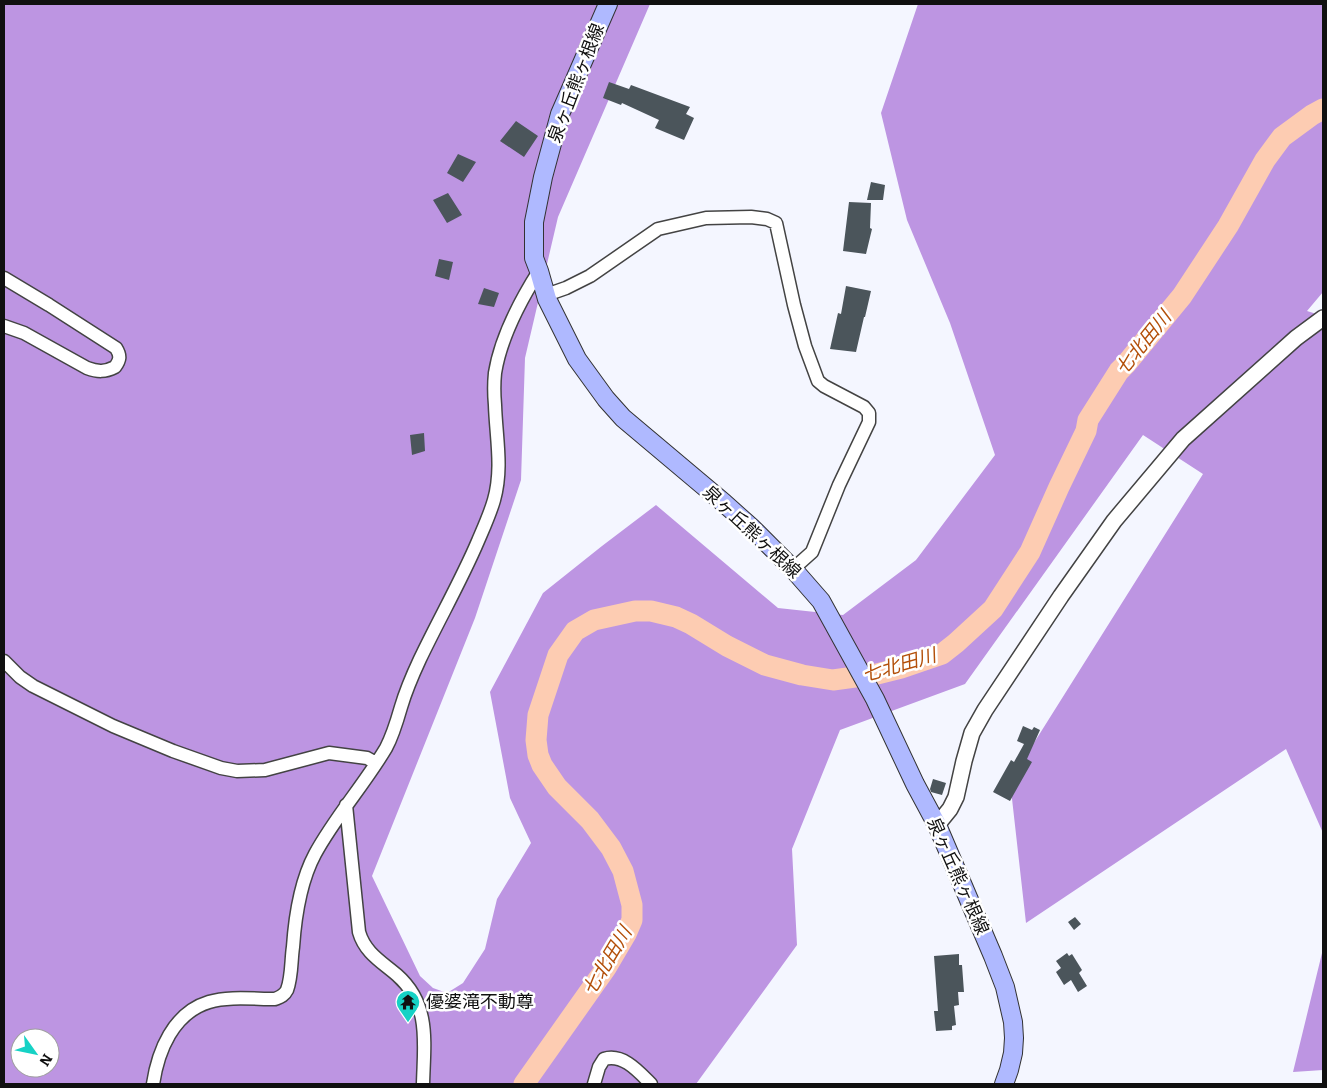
<svg xmlns="http://www.w3.org/2000/svg" width="1327" height="1088" font-family="Bitter,'Noto Sans JP',serif">
<style>
.forest{fill:#bd95e2;fill-rule:evenodd}
.lines{fill:none;stroke-linecap:round;stroke-linejoin:round}
.river{stroke:#fdccb2;stroke-width:21}
.building{fill:#4b555b}
.minor-casing{stroke:#434343;stroke-width:15}
.tertiary-casing{stroke:#434343;stroke-width:18}
.secondary-casing{stroke:#323232;stroke-width:20}
.minor{stroke:#fff;stroke-width:12}
.tertiary{stroke:#fff;stroke-width:15}
.secondary{stroke:#afb9ff;stroke-width:18}
.labels{text-anchor:middle;dominant-baseline:central;stroke-width:5;stroke-linejoin:round;paint-order:stroke}
.street-label{font-size:18px;fill:#101010;stroke:#fff}
.poi-label{font-size:18px;fill:#101010;stroke:#fff;text-anchor:start}
.water-label{font-size:19px;font-style:italic;fill:#b34f09;stroke:#fff}
</style>
<rect width="100%" height="100%" fill="#f4f6ff"/>
<!-- forest -->
<path class="forest" d="M4,4H650L558,217L525,358L521,480L475,618L372,876L420,976L433,988L447,993L463,983L485,949L497,899L531,843L510,798L490,692L543,593L602,546L656,505L778,608L843,615L916,560L995,455L950,323L907,220L881,113L918,4H1323V292L1307,311L1323,316V833L1286,749L1026,923L1010,781L1203,474L1143,435L965,684L840,730L792,849L797,945L696,1084H4ZM20,1038H50V1068H20Z
M1323,949V1070L1293,1072Z"/>
<g class="lines">
<!-- river -->
<path class="river" d="M524,1084L606,968L626,934L632,920V905L623,871L611,848L590,820L557,787L542,765L538,755L536,740L538,715L558,655L575,631L594,620L635,611H651L676,617L691,624L727,646L765,665L802,675L833,680L877,674L901,668L942,654L956,643L993,609L1030,552L1059,487L1086,431L1088,420L1119,371L1126,364L1182,296L1228,226L1265,160L1282,137L1312,115L1323,109"/>
</g>
<!-- building -->
<path class="building" d="M609,82L629,89L631,85L690,107L686,114L694,118L684,140L655,128L659,120L622,103L621,105L603,98Z
M516,121L538,136L524,157L500,141Z
M458,154L476,162L463,182L447,173Z
M871,182L885,185L883,200H867Z
M448,193L462,215L447,223L433,200Z
M849,202L871,203L870,228L872,229L866,254L843,251Z
M439,259L453,262L449,280L435,276Z
M846,286L871,291L865,317H864L856,352L830,349L838,313L841,314Z
M484,288L499,293L494,307L478,304Z
M424,433L425,451L412,455L410,435Z
M1023,726L1032,730L1034,727L1040,730L1027,759L1032,762L1010,801L993,792L1011,760L1014,762L1024,744L1017,741Z
M933,779L946,783L942,795L931,792L930,789Z
M1075,917L1081,924L1074,930L1068,922Z
M1067,953L1069,956L1072,954L1082,970L1079,973L1087,986L1078,992L1071,980L1064,985L1056,972L1061,968L1056,961Z
M959,954V965H962L964,992H958L959,1005L954,1006L956,1025L952,1026V1030L936,1031L934,1011H938L934,956Z"/>
<g class="lines">
<!-- minor casing -->
<g class="minor-casing">
<path id="minor" d="M4,278L49,305L116,348C121,356 120,360 115,367C105,372 98,372 87,368L24,333L4,326
M546,295L566,288L590,276L658,229L706,218L751,217L767,219L776,223L794,305L805,346L818,381L824,386L864,407L869,413V422L839,485L812,552L793,569
M4,661L20,677L33,686L113,726L173,751L221,768L237,771L265,770L329,753L367,758L376,763
M346,805L359,932C365,953 382,962 397,975C431,1005 424,1043 423,1084
M153,1084C158,1051 173,1013 209,1002C228,996 254,999 275,999C280,997 284,996 287,990C292,977 291,960 293,947C295,918 301,880 315,854C335,817 364,785 386,748C393,735 397,721 401,707C406,690 413,674 420,659C439,619 461,581 478,541C484,527 490,514 494,500C503,468 496,437 495,405C494,394 494,383 495,373C501,336 520,301 539,271
M594,1084L599,1067L604,1059C623,1053 639,1072 651,1084"/>
</g>
<!-- tertiary casing -->
<g class="tertiary-casing">
<path id="tertiary" d="M937,825L950,809L956,797L964,761L972,733L985,710L1061,596L1114,521L1183,439L1296,338L1323,318"/>
</g>
<!-- secondary casing -->
<g class="secondary-casing">
<path id="secondary" d="M608,4L560,114L543,177L534,222V258L539,271L547,299L577,359L606,399L623,418L724,503L752,528L793,569L821,601L875,699L915,784L937,825L993,956L1005,987L1013,1022L1014,1038L1013,1053L1009,1070L1004,1084"/>
</g>
<!-- minor -->
<use href="#minor" class="minor"/>
<!-- tertiary -->
<use href="#tertiary" class="tertiary"/>
<!-- secondary -->
<use href="#secondary" class="secondary"/>
</g>
<!-- icons -->
<defs>
<g id="temple-pin" transform="scale(1.25)"><path d="M0 17L-7.5 6A9.5 9.5 0 1 1 7.5 6Z" fill="#16d2c5" stroke="#fff"/><path d="M0-6L5-2H3V0L6.5 2.5H4V6H1.5V3h-3V6H-4V2.5H-6.5L-3 0V-2H-5Z" fill="#111"/></g>
</defs>
<g fill-rule="evenodd">
<use href="#temple-pin" x="408" y="1002"/>
</g>
<g class="labels">
<!-- street labels -->
<g class="street-label">
<text transform="translate(576 83) rotate(-69)">泉ヶ丘熊ヶ根線</text>
<text transform="translate(752 532) rotate(43)">泉ヶ丘熊ヶ根線</text>
<text transform="translate(958 876) rotate(66)">泉ヶ丘熊ヶ根線</text>
</g>
<!-- poi labels -->
<g class="poi-label">
<text x="426" y="1002">優婆滝不動尊</text>
</g>
<!-- water labels -->
<g class="water-label">
<text transform="translate(1143 343) rotate(-51)">七北田川</text>
<text transform="translate(899 665) rotate(-16)">七北田川</text>
<text transform="translate(607 961) rotate(-59)">七北田川</text>
</g>
</g>
<!-- border -->
<rect width="1327" height="1088" fill="none" stroke="#101010" stroke-width="10"/>
<!-- north arrow -->
<g transform="translate(35 1053) rotate(123)"><circle r="24" fill="#ffffff" stroke="#9f9f9f"/>
<path d="M0-4L9 19L0 12L-9 19Z" fill="#16d2c5"/>
<text y="-8" font-size="14" font-weight="bold" text-anchor="middle" fill="#101010">N</text>
</g>
</svg>
